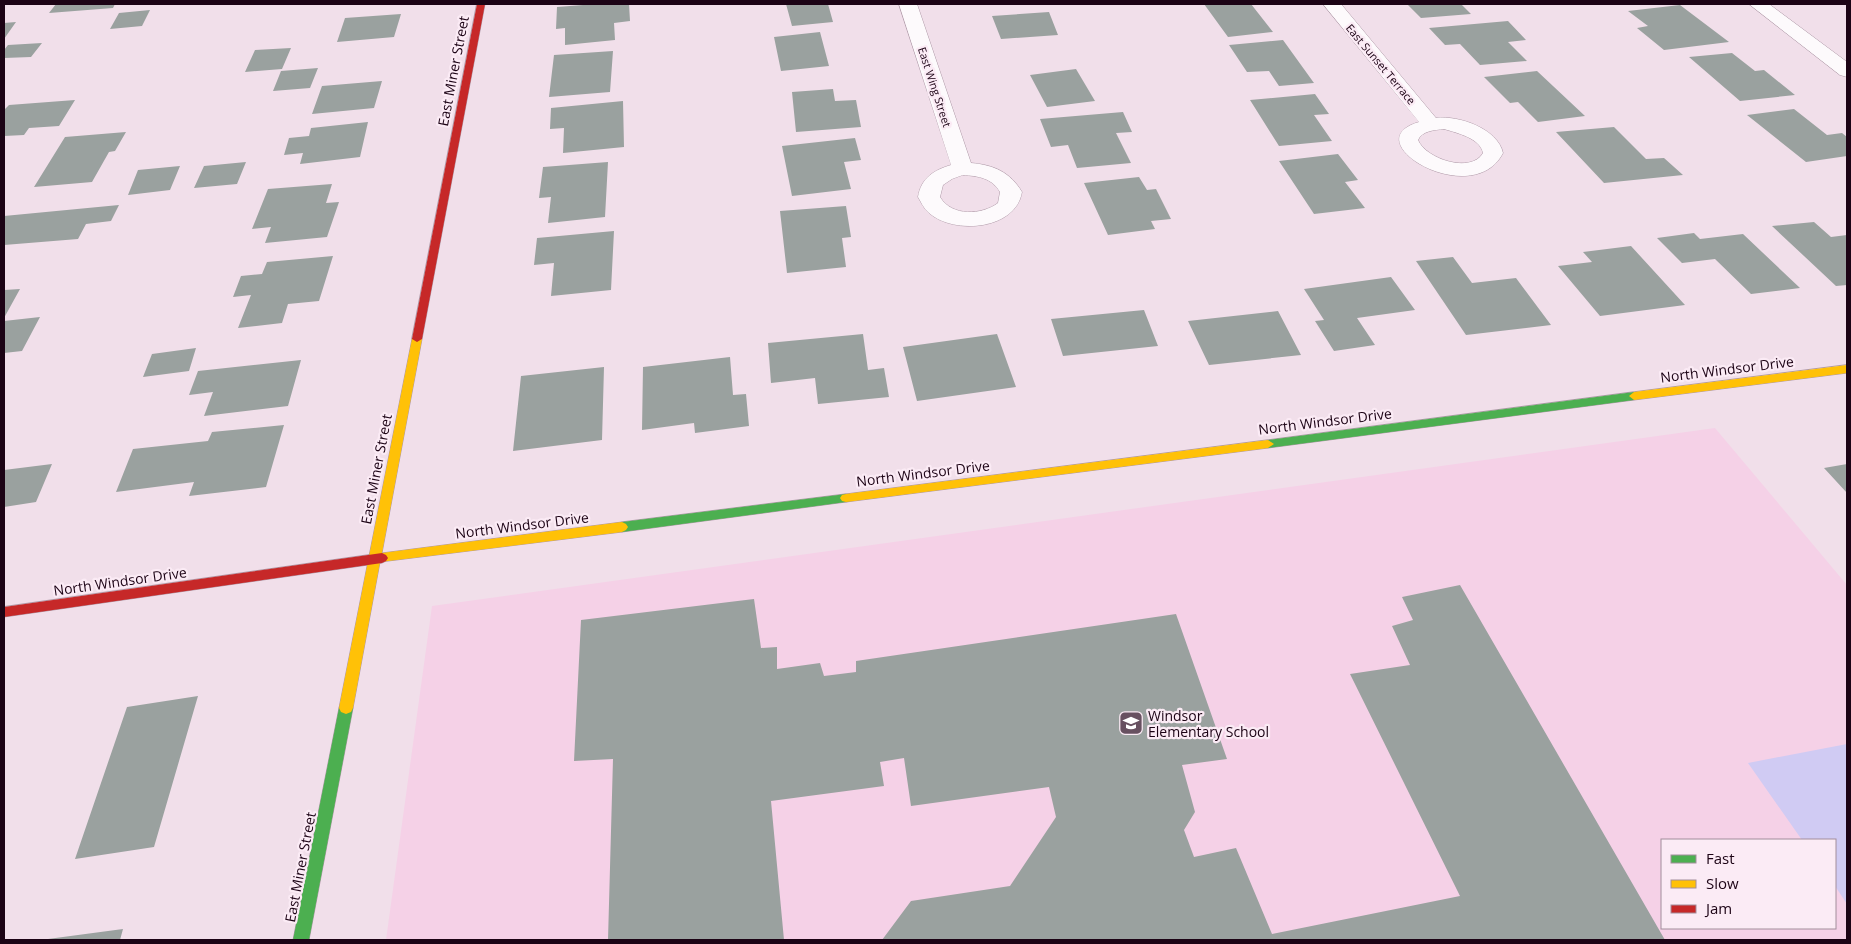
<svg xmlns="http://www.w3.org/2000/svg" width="1851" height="944" font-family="'Open Sans',sans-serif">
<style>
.built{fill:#f5d1e7;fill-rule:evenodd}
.green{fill:#d0cbf3}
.building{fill:#9aa19f}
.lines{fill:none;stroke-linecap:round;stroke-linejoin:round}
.street-casing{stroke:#ae99a7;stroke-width:1}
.fast-casing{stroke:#ae99a7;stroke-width:1}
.slow-casing{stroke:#ae99a7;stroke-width:1}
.jam-casing{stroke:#ae99a7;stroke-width:1}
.street{fill:#fdfafc;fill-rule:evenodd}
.fast{fill:#4caf50;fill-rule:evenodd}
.slow{fill:#ffc107;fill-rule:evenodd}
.jam{fill:#c62828;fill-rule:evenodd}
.labels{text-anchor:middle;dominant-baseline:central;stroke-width:4.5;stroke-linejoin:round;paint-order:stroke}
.far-street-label{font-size:11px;fill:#1c0315;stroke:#fbebf5}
.street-label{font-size:14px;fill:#1c0315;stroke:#fbebf5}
.poi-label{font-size:14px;fill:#1c0315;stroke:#fbebf5;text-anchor:start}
</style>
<rect width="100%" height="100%" fill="#f1dfea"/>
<!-- built -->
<path class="built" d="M1715,428L1847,585V940H386L432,606ZM1662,840H1835V928H1662Z"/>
<!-- green -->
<path class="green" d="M1847,744V904L1835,886V840H1802L1748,763Z"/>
<!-- building -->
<path class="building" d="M56,4H115L113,8L49,13Z
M596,4H629L630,21L614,23L615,40L565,45V28L556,29L557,7Z
M786,4H828L833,22L792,26Z
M1204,4H1251L1273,32L1228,37Z
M1407,4H1461L1471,14L1421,18Z
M1680,5L1729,42L1664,50L1637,28L1648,26L1628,11Z
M150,10L142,26L110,29L119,13Z
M1049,12L1058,35L1001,39L992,16Z
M401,14L394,37L337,42L345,18Z
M1508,21L1526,40L1508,42L1527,61L1480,65L1460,44L1445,45L1429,28Z
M16,22L4,39V23Z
M820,32L829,66L781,71L774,37Z
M1283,40L1314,83L1279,86L1269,71L1247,72L1229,45Z
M42,43L31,57L4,58V50L8,45Z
M291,48L282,69L245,72L255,50Z
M613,51L610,92L549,97L554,55Z
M1732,53L1755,71L1764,70L1795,95L1740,101L1689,57Z
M318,68L310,88L273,91L281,71Z
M1076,69L1095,101L1047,107L1030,75Z
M1537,71L1585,116L1538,122L1518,102L1510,103L1484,77Z
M382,81L374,108L312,114L322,86Z
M833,89L835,101L856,100L861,127L796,132L792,92Z
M1315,94L1329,114L1314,115L1332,141L1279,146L1250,100Z
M75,100L59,126L29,128L24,135L4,136V110L9,105Z
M623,101L624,147L563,153L564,128L550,129L551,108Z
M1794,109L1827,135L1842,133L1847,137V156L1806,162L1747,115Z
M1123,112L1132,132L1116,133L1131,163L1077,168L1068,145L1051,147L1040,119Z
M368,122L360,157L300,164L303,153L284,155L289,138L309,136L311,128Z
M1614,127L1646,159L1664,158L1683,175L1604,183L1556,132Z
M126,132L115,151L109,152L92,182L34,187L65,137Z
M855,138L861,160L844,162L851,189L792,196L782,146Z
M1338,154L1358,180L1345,182L1365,208L1314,214L1279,161Z
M246,162L237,184L194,188L204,166Z
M608,162L605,217L548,223L551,197L539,198L543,167Z
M180,166L170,190L128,195L138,170Z
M1139,177L1147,190L1156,189L1171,219L1151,221L1155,229L1108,235L1084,183Z
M332,184L326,203L339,202L327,237L265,243L271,227L252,229L268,189Z
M119,205L111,221L86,224L78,239L4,245V216Z
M846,206L851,237L842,238L846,267L787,273L780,211Z
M1814,222L1831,237L1847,235V285L1836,286L1772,226Z
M614,231L611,290L551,296L554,263L534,265L537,238Z
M1694,233L1700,239L1743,234L1800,288L1751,294L1715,259L1682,263L1657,238Z
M1631,246L1685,305L1600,316L1558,266L1592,262L1583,252Z
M333,256L319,301L288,304L282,323L238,328L251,295L233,297L241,276L262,274L267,262Z
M1453,257L1472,283L1516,278L1551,325L1466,335L1416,261Z
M1391,277L1415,310L1357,318L1375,345L1334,351L1315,321L1324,320L1304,289Z
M20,289L4,318V290Z
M1144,310L1158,346L1063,356L1051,319Z
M1278,311L1301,355L1209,365L1188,321Z
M40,317L22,351L4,353V321Z
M863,334L868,370L884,368L889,397L818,404L815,378L771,383L768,343Z
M997,334L1016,387L917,401L903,347Z
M196,348L189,371L143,377L152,354Z
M730,357L733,395L746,394L749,426L695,433L694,423L642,430L643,367Z
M301,360L288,406L204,416L213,392L189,395L198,371Z
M604,367L602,440L513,451L521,376Z
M284,425L266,487L189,496L194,482L116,492L133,449L208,441L212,432Z
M52,464L36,502L4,507V470Z
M1847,464V493L1824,468Z
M1460,585L1665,940H882L911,901L1010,886L1056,817L1049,787L911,806L904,758L880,762L884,786L771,801L784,940H608L613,759L574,761L581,620L754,599L761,648L777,647V669L820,663L824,676L856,672V661L1176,614L1227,759L1182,765L1195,812L1184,830L1194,857L1236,848L1272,934L1460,896L1350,674L1410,665L1392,626L1413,620L1402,597Z
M198,696L154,847L75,859L127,707Z
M123,929L120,940H48V939Z"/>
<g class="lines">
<!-- street casing -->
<g class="street-casing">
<path id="street" d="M899,4H917L971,163C994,165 1010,172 1022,192C1016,230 954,235 929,213C924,209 921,202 918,197C921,178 934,170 951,165ZM963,175C978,176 992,178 1000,192L998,203C982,215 952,217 940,197L943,185L952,179Z
M1323,4H1341L1436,118C1459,115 1498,129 1503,153C1473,212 1352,141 1419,122ZM1444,129C1457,133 1480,138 1483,153C1471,174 1426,159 1418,140C1422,131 1434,130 1444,129Z
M1749,4H1769L1847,62V77L1840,75Z"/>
</g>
<!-- fast casing -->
<g class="fast-casing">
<path id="fast" d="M1634,392L1639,396L1634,400L1268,448L1262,444L1268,440Z
M846,494L850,495L852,498L850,501L846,502L622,532L618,530L616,527L618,524L622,522Z
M346,702L351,704L353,708L309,940H293L339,708L341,704Z"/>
</g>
<!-- slow casing -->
<g class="slow-casing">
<path id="slow" d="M417,336L422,339L382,553L622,522L626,524L628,527L626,530L622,532L380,562L353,708L351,712L346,714L341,712L339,708L412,339Z
M1847,365V373L1634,400L1629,396L1634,392Z
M1268,440L1274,444L1268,448L846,502L842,501L840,498L842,495L846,494Z"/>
</g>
<!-- jam casing -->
<g class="jam-casing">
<path id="jam" d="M477,4H485L422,339L417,342L412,339Z
M382,553L386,555L388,558L386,561L382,563L4,617V607Z"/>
</g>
<!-- street -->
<use href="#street" class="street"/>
<!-- fast -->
<use href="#fast" class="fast"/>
<!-- slow -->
<use href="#slow" class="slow"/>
<!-- jam -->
<use href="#jam" class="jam"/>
</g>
<!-- icons -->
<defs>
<g id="school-square" transform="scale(1.25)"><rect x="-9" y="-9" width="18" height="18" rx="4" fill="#675060" stroke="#fbebf5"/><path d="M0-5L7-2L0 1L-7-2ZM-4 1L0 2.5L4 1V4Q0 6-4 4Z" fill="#fff"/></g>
</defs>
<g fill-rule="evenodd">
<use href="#school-square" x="1131" y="723"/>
</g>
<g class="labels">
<!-- far-street labels -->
<g class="far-street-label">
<text transform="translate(1381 64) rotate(50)">East Sunset Terrace</text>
<text transform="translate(935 87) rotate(72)">East Wing Street</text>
</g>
<!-- street labels -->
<g class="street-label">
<text transform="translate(453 71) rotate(-79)">East Miner Street</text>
<text transform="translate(1727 369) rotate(-7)">North Windsor Drive</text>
<text transform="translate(1325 421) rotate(-7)">North Windsor Drive</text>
<text transform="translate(376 469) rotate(-79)">East Miner Street</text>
<text transform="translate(923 473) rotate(-7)">North Windsor Drive</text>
<text transform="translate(522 525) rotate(-7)">North Windsor Drive</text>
<text transform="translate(120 581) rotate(-8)">North Windsor Drive</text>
<text transform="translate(300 867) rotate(-79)">East Miner Street</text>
</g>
<!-- poi labels -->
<g class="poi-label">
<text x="1148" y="715">Windsor<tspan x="1148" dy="16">Elementary School</tspan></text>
</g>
</g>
<!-- border -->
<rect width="1851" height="944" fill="none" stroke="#1c0315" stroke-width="10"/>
<!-- legend -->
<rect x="1661" y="839" width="175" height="90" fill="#fbebf5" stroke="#a28e9b"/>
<rect x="1671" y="855" width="25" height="8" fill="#4caf50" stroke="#a28e9b"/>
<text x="1706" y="864" font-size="15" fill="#1c0315">Fast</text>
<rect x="1671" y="880" width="25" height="8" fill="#ffc107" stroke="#a28e9b"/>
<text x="1706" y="889" font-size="15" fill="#1c0315">Slow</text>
<rect x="1671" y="905" width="25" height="8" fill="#c62828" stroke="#a28e9b"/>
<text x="1706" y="914" font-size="15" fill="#1c0315">Jam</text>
</svg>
